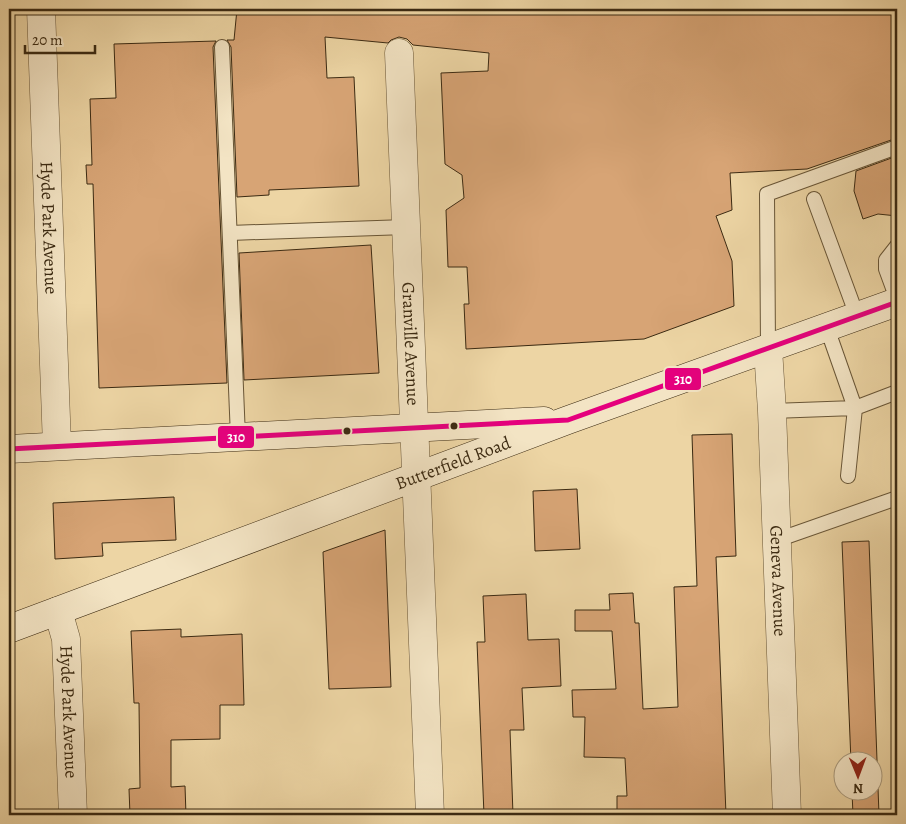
<svg xmlns="http://www.w3.org/2000/svg" width="906" height="824" font-family="Alegreya,serif">
<style>
.building{fill:#d7a475;stroke:#3b2a12}
.lines{fill:none;stroke-linecap:round;stroke-linejoin:round}
.service-casing{stroke:#685536;stroke-width:16}
.minor-casing{stroke:#685536;stroke-width:29}
.secondary-casing{stroke:#3b2a12;stroke-width:29}
.service{stroke:#f3e4c4;stroke-width:14}
.minor{stroke:#f3e4c4;stroke-width:28}
.secondary{stroke:#f3e4c4;stroke-width:28}
.bus-1-casing{stroke:#f3e4c4;stroke-width:9}
.bus-1{stroke:#e5007d;stroke-width:5}
.bus-dot{fill:#3b2a12;stroke:#f3e4c4;stroke-width:2}
.labels{text-anchor:middle;dominant-baseline:central;stroke-width:4;stroke-linejoin:round;paint-order:stroke}
.street-label{font-size:18px;fill:#3b2a12;stroke:#f3e4c4}
.line-badge{stroke:#f3e4c4;stroke-width:2}
.badge-label{font-size:14px;text-anchor:middle;font-weight:bold;fill:#fff}
</style>
<rect width="100%" height="100%" fill="#edd5a4"/>
<filter id="stains"><feTurbulence type="fractalNoise" baseFrequency=".004" numOctaves="4"/><feColorMatrix values="0 0 0 0 .2 0 0 0 0 .09 0 0 0 0 .02 0 0 0 .5 -.17"/></filter>
<radialGradient id="worn" r=".72"><stop offset=".6" stop-color="#630" stop-opacity="0"/><stop offset="1" stop-color="#630" stop-opacity=".3"/></radialGradient>
<!-- building -->
<path class="building" d="M237,9H897V138L807,169L730,173L732,210L716,216L732,261L734,306L644,339L466,349L464,304H469L467,267H448L446,210L464,198L462,175L445,164L441,73L488,71L489,53L413,45L407,39L399,37L391,40L388,43L325,37L327,78L354,77L359,186L269,190V195L237,197L231,47L227,40H234Z
M216,41L213,47L227,383L99,388L93,184H87L86,165H92L90,99L116,98L114,44Z
M897,156V216L878,214L863,219L854,191L856,171Z
M371,245L379,373L244,380L239,253Z
M732,434L736,556L716,557L726,815H617V796H627L625,758L584,757L585,717H573L572,690L616,689L612,631H575V610H610L609,594L633,593L635,623H639L643,709L678,707L674,587L697,586L692,435Z
M577,489L580,549L535,551L533,491Z
M174,497L176,540L102,543L103,556L55,559L53,503Z
M385,530L391,687L329,689L323,552Z
M869,541L879,815H853L852,792H874V762H851L842,542Z
M526,594L528,640L559,639L561,686L522,688L524,730H510L513,815H484L477,642H485L483,596Z
M181,629V637L242,634L244,705H220V739L171,740V787L185,786L186,815H130L129,789L140,788L139,703H134L131,631Z"/>
<g class="lines">
<!-- service casing -->
<g class="service-casing">
<path id="service" d="M222,47L238,437
M814,199L857,316
M230,233L406,227
M897,246L886,260V269L897,299
M827,328L855,408L848,476
M768,349L767,194L897,147
M772,411L855,408L897,392
M777,540L897,498"/>
</g>
<!-- minor casing -->
<g class="minor-casing">
<g id="minor">
<path id="s1" d="M41,9L57,446"/>
<path id="s2" d="M399,53L430,815"/>
<path id="s3" d="M768,349L772,411L787,815"/>
<path id="s4" d="M58,611L66,639L73,815"/>
</g>
</g>
<!-- secondary casing -->
<g class="secondary-casing">
<g id="secondary">
<path d="M9,449L544,421"/>
<path id="s5" d="M9,629L568,420L897,302"/>
</g>
</g>
<!-- service -->
<use href="#service" class="service"/>
<!-- minor -->
<use href="#minor" class="minor"/>
<!-- secondary -->
<use href="#secondary" class="secondary"/>
<!-- bus-1 casing -->
<g class="bus-1-casing">
<path id="bus-1" d="M9,449L568,420L897,302"/>
</g>
<!-- bus-1 -->
<use href="#bus-1" class="bus-1"/>
</g>
<!-- markers -->
<g class="bus-dot">
<circle cx="454" cy="426" r="4.5"/>
<circle cx="347" cy="431" r="4.5"/>
</g>
<g class="labels">
<!-- street labels -->
<g class="street-label">
<text stroke="none"><textPath href="#s1" startOffset="219">Hyde Park Avenue</textPath></text>
<text stroke="none"><textPath href="#s2" startOffset="291">Granville Avenue</textPath></text>
<text stroke="none"><textPath href="#s5" startOffset="474">Butterfield Road</textPath></text>
<text stroke="none"><textPath href="#s3" startOffset="232">Geneva Avenue</textPath></text>
<text stroke="none"><textPath href="#s4" startOffset="102">Hyde Park Avenue</textPath></text>
</g>
</g>
<g class="line-badge">
<rect x="664" y="367" width="38" height="24" rx="5" fill="#e5007d"/>
<rect x="217" y="425" width="38" height="24" rx="5" fill="#e5007d"/>
</g>
<g class="badge-label">
<text x="683" y="384">310</text>
<text x="236" y="442">310</text>
</g>
<!-- margin -->
<rect width="906" height="824" fill="none" stroke="#edd5a4" stroke-width="30"/>
<rect x="10" y="10" width="886" height="804" fill="none" stroke="#3b2a12" stroke-width="2.5"/>
<rect x="15" y="15" width="876" height="794" fill="none" stroke="#3b2a12"/>
<!-- north arrow -->
<g transform="translate(858 776) rotate(179)"><circle r="24" fill="#f3e4c4" stroke="#a99a7d"/>
<path d="M0-4L9 19L0 12L-9 19Z" fill="#8f2418"/>
<text y="-8" font-size="14" font-weight="bold" text-anchor="middle" fill="#3b2a12">N</text>
</g>
<!-- scale -->
<path d="M25 45v8h70v-8" fill="none" stroke="#3b2a12" stroke-width="2.5"/>
<text x="32" y="45" font-size="15" fill="#3b2a12" stroke="#f3e4c4" stroke-width="4" paint-order="stroke">20 m</text>
<rect width="100%" height="100%" filter="url(#stains)"/>
<rect width="100%" height="100%" fill="url(#worn)"/>
</svg>
